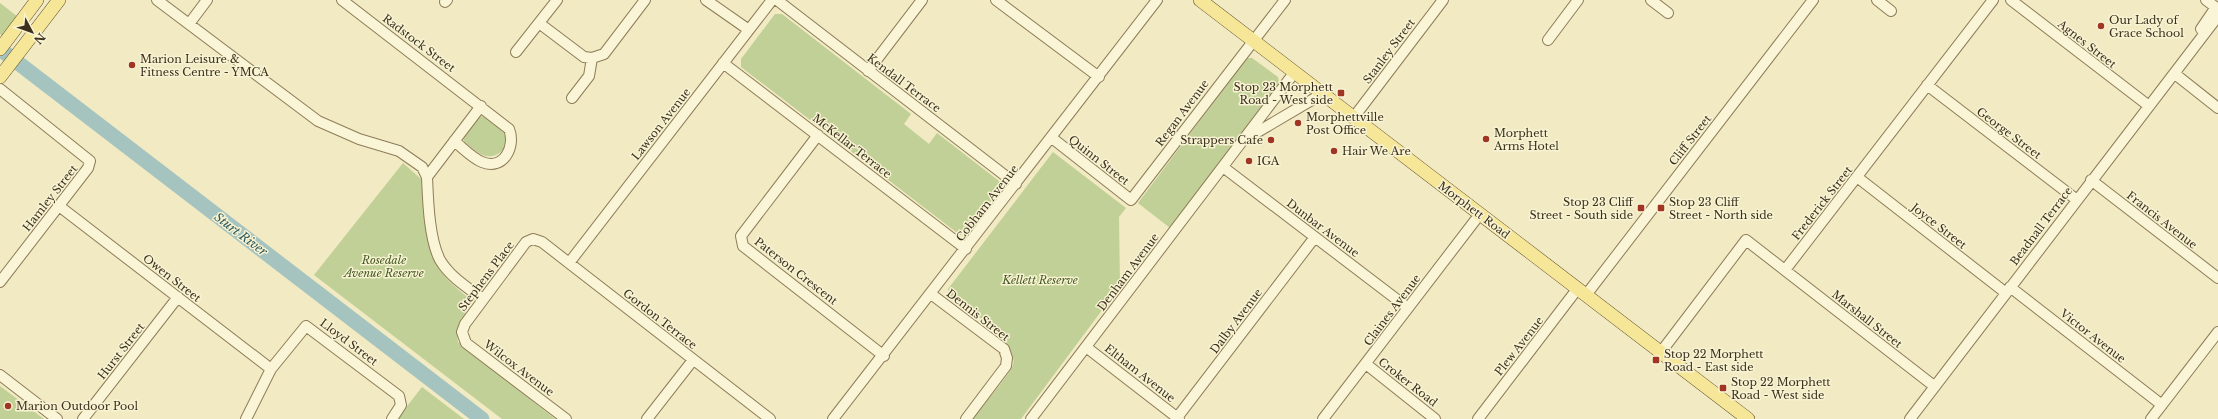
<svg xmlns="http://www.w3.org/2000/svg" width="2218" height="419" font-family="'Libre Baskerville',serif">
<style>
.green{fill:#c1d096}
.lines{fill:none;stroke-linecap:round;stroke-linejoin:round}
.river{stroke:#a5c4bf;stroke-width:15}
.minor-casing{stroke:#8d7c58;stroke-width:12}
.major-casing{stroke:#5a492d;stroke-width:14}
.minor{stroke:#fbf5d7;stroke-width:10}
.major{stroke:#f6e798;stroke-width:13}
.poi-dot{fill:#a03524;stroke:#f8f3d3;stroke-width:1.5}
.labels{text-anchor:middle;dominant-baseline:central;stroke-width:3;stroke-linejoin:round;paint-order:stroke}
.poi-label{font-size:11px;fill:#3c301d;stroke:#f8f3d3;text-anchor:start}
.street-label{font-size:11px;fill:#3c301d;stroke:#f8f3d3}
.park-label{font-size:11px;font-style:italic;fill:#445923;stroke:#f8f3d3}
.water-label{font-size:12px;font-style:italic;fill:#2c585c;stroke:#f8f3d3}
</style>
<rect width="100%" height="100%" fill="#f1eac3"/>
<!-- green -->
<path class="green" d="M0,3L18,17L3,37L0,34Z
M775,14H782L911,114L904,124L929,144L937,133L999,181L1000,189L967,233L960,235L741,67V59Z
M1247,58H1252L1278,77L1279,83L1170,228L1138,203Z
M485,116L503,130L506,139L503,150C488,164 477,152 464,142L463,134L477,117Z
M1053,152L1126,208L1119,217L1120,286L1021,419H972C979,410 1011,373 1013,365C1019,341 967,309 950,296L948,289Z
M403,163L421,179C425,212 423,253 447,279C454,286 462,293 470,299C468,318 455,321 458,342L555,419H502L314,275Z
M0,386L44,419H0Z
M422,387L464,419H397Z"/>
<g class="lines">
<!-- river -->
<path class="river" d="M0,49L482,419"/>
<!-- minor casing -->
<g class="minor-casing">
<path id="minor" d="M157,0L318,121L359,139L399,151L422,167L427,177C428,200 429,239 440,260C450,277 468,288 483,299
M342,0L509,129C516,146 504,171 482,162C472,158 463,148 454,141
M706,0L749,30
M777,0L1016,184
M996,0L1099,77
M1651,0L1668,13
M1877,0L1891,11
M2011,0L2149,106
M2206,0L2218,9
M445,2L447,0
M539,23L584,57L592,58
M189,24L207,0
M2201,29L2216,7
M1548,40L1578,0
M516,52L557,0
M723,63L966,249
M868,71L922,0
M2175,74L2218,108
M1927,85L2077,200
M0,89L90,161L88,168L0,282
M572,98L589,76L592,58L604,54L645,0
M1354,117L1443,0
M818,135L741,236L743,246L884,356
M1249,137L1322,94
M1052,138L1131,200L1285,0
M1223,167L1408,308
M427,177L481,106
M1857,177L2006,293
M2091,180L2218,278
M59,206L271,369
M569,263L772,0
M1785,270L1993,0
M2010,287L2162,405
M931,294L1004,349L1007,358L1006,366L966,419
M1586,295L1813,0
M1086,347L1179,419
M1661,352L1746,240L1934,386
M1366,364L1435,419
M0,375L57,419
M83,419L178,297
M246,419L271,369L306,326L399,396L401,405L392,419
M566,419L466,343L462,332L465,324L526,242L533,239L542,242L569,263L770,419
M647,419L693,360
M833,419L1157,0
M1031,419L1294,73
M1176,419L1315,237
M1323,419L1480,214
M1478,419L1578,288
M1910,419L2218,16
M2151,419L2218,332"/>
</g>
<!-- major casing -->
<g class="major-casing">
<path id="major" d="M1200,0L1748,419
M0,49L37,0
M0,77L59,0"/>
</g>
<!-- minor -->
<use href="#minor" class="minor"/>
<!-- major -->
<use href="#major" class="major"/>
</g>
<!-- markers -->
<g class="poi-dot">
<circle cx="2101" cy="26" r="4"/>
<circle cx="132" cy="65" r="4"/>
<rect x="1337" y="89" width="8" height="8" rx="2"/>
<circle cx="1298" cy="123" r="4"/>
<circle cx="1486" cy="139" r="4"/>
<circle cx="1271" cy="140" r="4"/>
<circle cx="1334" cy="151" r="4"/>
<circle cx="1249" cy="161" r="4"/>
<rect x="1637" y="204" width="8" height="8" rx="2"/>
<rect x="1657" y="204" width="8" height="8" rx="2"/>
<rect x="1652" y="356" width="8" height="8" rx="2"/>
<rect x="1719" y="384" width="8" height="8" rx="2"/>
<circle cx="8" cy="406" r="4"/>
</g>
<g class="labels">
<!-- poi labels -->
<g class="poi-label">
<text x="2109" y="20">Our Lady of<tspan x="2109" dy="13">Grace School</tspan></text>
<text x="140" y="59">Marion Leisure &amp;<tspan x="140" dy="13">Fitness Centre - YMCA</tspan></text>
<text x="1333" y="87" text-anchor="end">Stop 23 Morphett<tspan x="1333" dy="13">Road - West side</tspan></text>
<text x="1306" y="117">Morphettville<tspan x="1306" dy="13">Post Office</tspan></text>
<text x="1494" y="133">Morphett<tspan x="1494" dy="13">Arms Hotel</tspan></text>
<text x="1263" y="140" text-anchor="end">Strappers Cafe</text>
<text x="1342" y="151">Hair We Are</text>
<text x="1257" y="161">IGA</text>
<text x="1633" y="202" text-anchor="end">Stop 23 Cliff<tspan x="1633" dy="13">Street - South side</tspan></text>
<text x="1669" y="202">Stop 23 Cliff<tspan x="1669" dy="13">Street - North side</tspan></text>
<text x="1664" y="354">Stop 22 Morphett<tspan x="1664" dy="13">Road - East side</tspan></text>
<text x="1731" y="382">Stop 22 Morphett<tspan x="1731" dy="13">Road - West side</tspan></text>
<text x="16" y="406">Marion Outdoor Pool</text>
</g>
<!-- street labels -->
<g class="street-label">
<text transform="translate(419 43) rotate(37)">Radstock Street</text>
<text transform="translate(2087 44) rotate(38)">Agnes Street</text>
<text transform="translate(1389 51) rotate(-53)">Stanley Street</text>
<text transform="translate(904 83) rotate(37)">Kendall Terrace</text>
<text transform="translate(1182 113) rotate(-53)">Regan Avenue</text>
<text transform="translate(661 124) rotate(-52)">Lawson Avenue</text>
<text transform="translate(2009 133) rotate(37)">George Street</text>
<text transform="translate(1690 140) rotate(-52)">Cliff Street</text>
<text transform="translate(852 146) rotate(38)">McKellar Terrace</text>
<text transform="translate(1099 160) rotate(38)">Quinn Street</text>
<text transform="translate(50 198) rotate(-52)">Hamley Street</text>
<text transform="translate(987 203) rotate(-52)">Cobham Avenue</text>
<text transform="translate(1822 203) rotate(-52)">Frederick Street</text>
<text transform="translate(1474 210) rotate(37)">Morphett Road</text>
<text transform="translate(2162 220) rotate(38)">Francis Avenue</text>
<text transform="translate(1939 226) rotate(38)">Joyce Street</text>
<text transform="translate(2041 226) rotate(-53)">Beadnall Terrace</text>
<text transform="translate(1323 228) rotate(37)">Dunbar Avenue</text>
<text transform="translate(796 271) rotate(38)">Paterson Crescent</text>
<text transform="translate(1128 272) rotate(-53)">Denham Avenue</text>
<text transform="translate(486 276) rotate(-53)">Stephens Place</text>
<text transform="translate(172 278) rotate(38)">Owen Street</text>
<text transform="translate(1392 310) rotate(-53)">Claines Avenue</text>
<text transform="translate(978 315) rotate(38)">Dennis Street</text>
<text transform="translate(660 319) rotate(38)">Gordon Terrace</text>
<text transform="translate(1867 319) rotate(38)">Marshall Street</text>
<text transform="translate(1236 321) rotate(-53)">Dalby Avenue</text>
<text transform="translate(2093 336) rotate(38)">Victor Avenue</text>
<text transform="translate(349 342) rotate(37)">Lloyd Street</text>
<text transform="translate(1519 346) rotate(-52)">Plew Avenue</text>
<text transform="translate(121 351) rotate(-52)">Hurst Street</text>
<text transform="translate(519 368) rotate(37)">Wilcox Avenue</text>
<text transform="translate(1140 373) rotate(38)">Eltham Avenue</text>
<text transform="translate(1408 382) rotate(38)">Croker Road</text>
</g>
<!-- park labels -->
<g class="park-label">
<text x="384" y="260">Rosedale<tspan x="384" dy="13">Avenue Reserve</tspan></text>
<text x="1040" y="280">Kellett Reserve</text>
</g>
<!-- water labels -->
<g class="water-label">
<text transform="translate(241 234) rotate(37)">Sturt River</text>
</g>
</g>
<!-- north arrow -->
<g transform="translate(32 32) rotate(131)" stroke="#f8f3d3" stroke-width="3" paint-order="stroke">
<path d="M0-3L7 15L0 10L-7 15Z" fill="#3c301d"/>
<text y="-6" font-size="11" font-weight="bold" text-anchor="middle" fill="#3c301d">N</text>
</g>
</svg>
